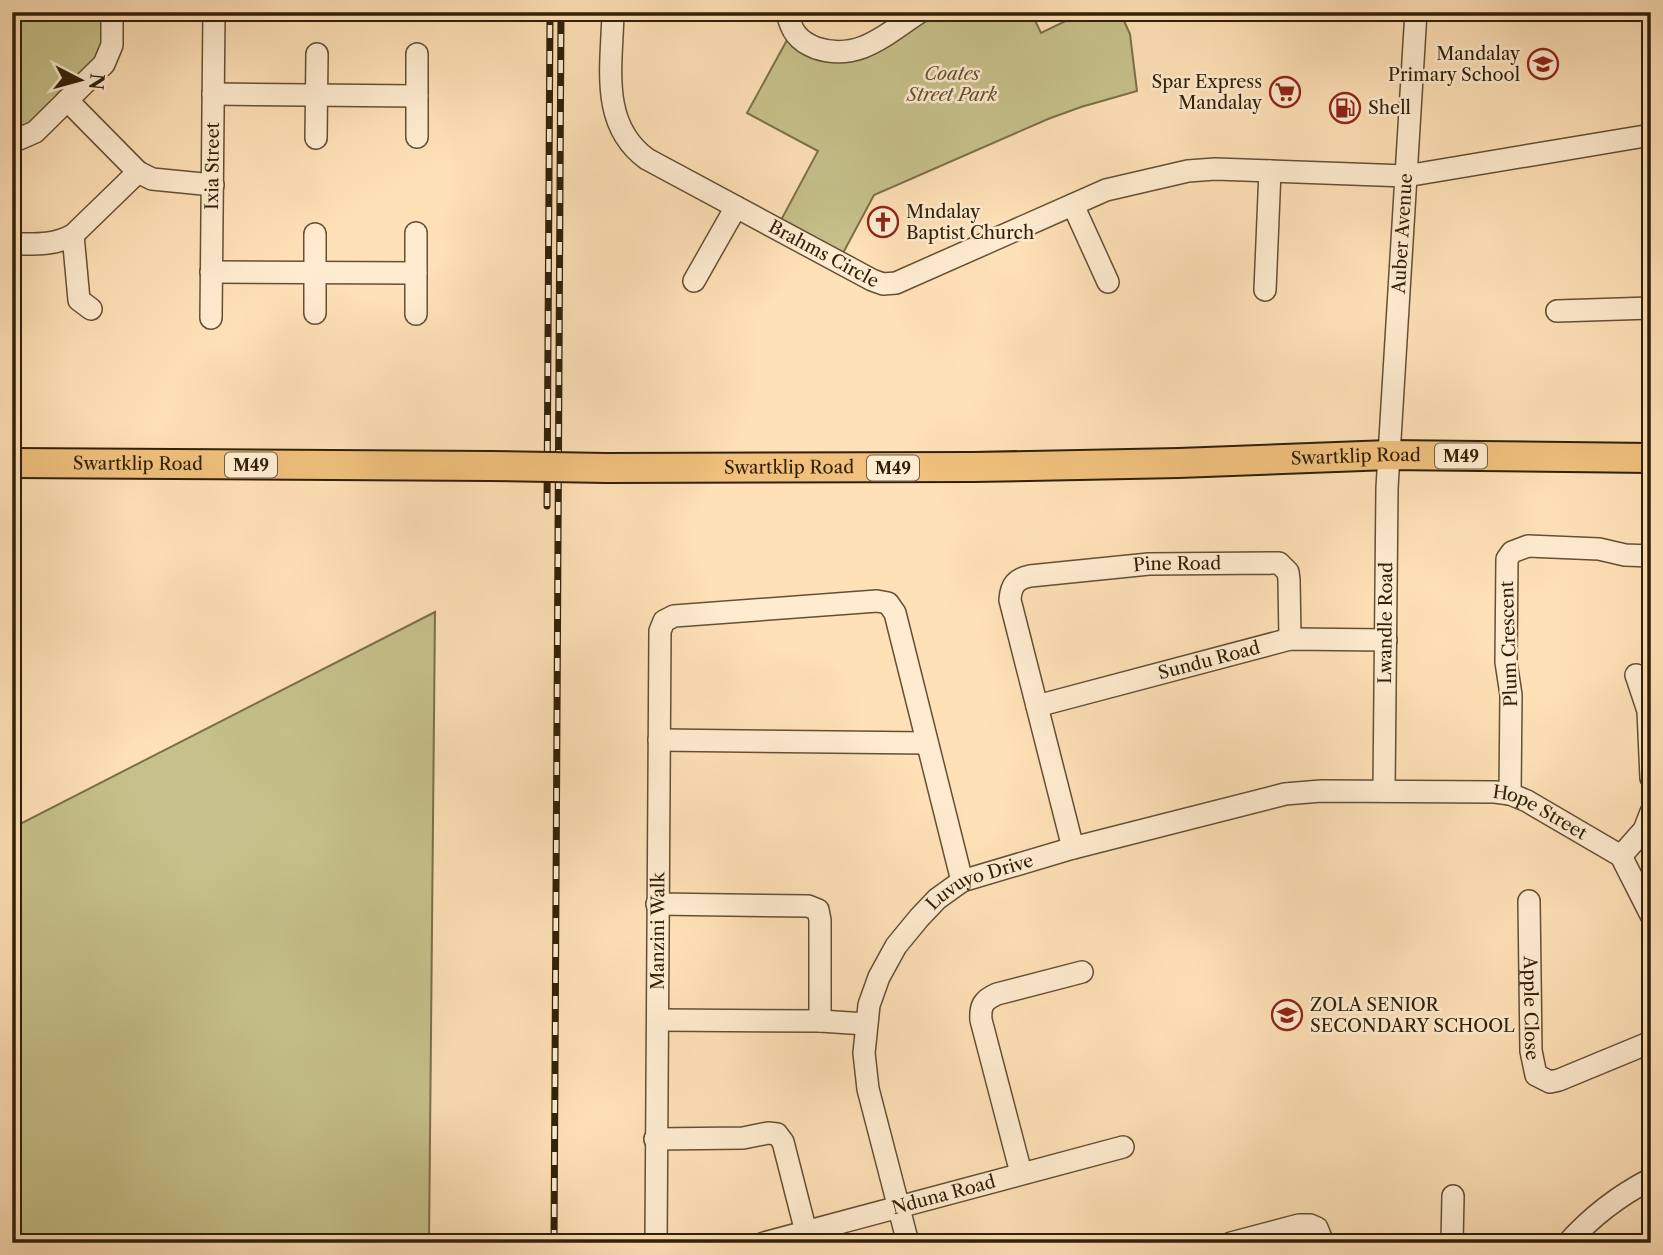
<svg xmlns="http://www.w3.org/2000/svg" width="1663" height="1255" font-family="'Libre Caslon Text',serif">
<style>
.green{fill:#c6c18a;stroke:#7b7049;stroke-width:2}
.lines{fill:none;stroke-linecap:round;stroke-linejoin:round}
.minor-casing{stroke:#645034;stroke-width:24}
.major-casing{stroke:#302008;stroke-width:32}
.minor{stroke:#ffecd0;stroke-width:21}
.major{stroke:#f0c07c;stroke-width:28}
.rail-casing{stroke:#302008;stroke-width:7}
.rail{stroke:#ffecd0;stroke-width:4.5;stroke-dasharray:13;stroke-linecap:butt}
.major-bridge-casing{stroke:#302008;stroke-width:32;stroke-linecap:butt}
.major-bridge{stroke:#f0c07c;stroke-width:28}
.labels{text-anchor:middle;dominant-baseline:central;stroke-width:5;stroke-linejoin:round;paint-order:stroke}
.shield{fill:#ffecd0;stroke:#6e5d44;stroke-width:2}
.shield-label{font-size:16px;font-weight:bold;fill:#302008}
.poi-label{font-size:18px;fill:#302008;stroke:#ffecd0;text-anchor:start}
.park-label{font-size:18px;font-style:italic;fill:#5d502f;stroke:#ffecd0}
.street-label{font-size:18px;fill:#302008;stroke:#ffecd0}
</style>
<rect width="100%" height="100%" fill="#ffe1b7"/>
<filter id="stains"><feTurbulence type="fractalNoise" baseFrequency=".00286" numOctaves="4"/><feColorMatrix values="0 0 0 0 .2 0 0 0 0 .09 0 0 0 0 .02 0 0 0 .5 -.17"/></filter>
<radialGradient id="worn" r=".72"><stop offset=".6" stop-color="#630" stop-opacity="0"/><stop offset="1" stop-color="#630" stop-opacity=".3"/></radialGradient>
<!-- green -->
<path class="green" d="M12,12H107L103,54L21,135L14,119H12Z
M933,12H1031L1041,33L1084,12H1120L1130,34L1137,91L1081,107L1048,119L874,195L842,255L780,222L818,151L747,113L787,40C801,47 817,58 832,61C864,68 907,29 933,12Z
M435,612L429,1243H12V828Z"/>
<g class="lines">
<!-- minor casing -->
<g class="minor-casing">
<g id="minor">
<path id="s1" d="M613,12C612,65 599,124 647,159L872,280L883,284L896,283L1106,190L1188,171L1215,169L1406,176L1651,135"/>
<path d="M787,12C791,31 798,41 816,48C859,62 886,34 920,12"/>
<path d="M213,94L417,96"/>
<path d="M67,100L138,172L152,179L213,185"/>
<path d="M417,137V54"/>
<path d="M316,138L317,54"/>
<path d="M12,142L35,132L104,64L112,45V12"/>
<path d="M1073,205L1108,282"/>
<path d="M73,235L79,300L91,309"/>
<path d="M12,244C34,244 53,246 73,235L138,172"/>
<path d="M211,272L416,273"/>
<path d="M694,281L736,207"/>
<path d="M1265,290L1270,171"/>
<path d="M1557,311L1651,308"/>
<path d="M315,313V234"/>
<path d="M416,314V233"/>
<path id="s2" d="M211,318L214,12"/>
<path d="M1636,675L1648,711L1651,778"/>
<path id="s3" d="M1037,706L1290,639L1386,640"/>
<path d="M659,740L927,743"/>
<path id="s4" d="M1384,791L1387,488L1416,12"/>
<path d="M1510,794L1511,695L1506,662L1507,559L1512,552L1528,546L1599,549L1625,555L1651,556"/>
<path id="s5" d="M1073,848L1010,600C1011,585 1016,579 1030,576L1149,564L1279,563L1288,572L1289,580L1290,639"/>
<path d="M1621,856L1644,830L1651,812"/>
<path id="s6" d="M1529,901L1531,1051L1536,1075L1550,1082L1559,1080L1651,1042"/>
<path d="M657,904L808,906L818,910L820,920V1021"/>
<path d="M658,1020L820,1021L866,1024"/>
<path d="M655,1139L743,1138L768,1133L777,1134L783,1142L806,1232"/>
<path d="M1021,1173L981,1020C980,1006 983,1000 997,994L1082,972"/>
<path id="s7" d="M656,1243L660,631L664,621L674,616L877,601L888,603L895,613L962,881"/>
<path id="s8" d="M764,1243L1123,1147"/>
<path id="s9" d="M908,1243L868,1089L864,1053L869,1005L879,977L896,946L919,918L937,899L962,881L1073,848L1285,794L1321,791L1495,792L1510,794L1527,801L1621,856L1651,915"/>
<path d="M1231,1243L1299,1225H1310L1317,1228L1323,1243"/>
<path d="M1452,1243L1453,1196"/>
<path d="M1568,1243C1592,1216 1618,1196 1651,1179"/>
</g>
</g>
<!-- major casing -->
<g class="major-casing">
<g id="major">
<path id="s10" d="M12,463L490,466"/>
<path id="s11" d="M607,468L973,467L1179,463L1389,455L1651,458"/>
</g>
</g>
<!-- minor -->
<use href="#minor" class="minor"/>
<!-- major -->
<use href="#major" class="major"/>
<!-- rail casing -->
<g class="rail-casing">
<path id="rail" d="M547,506L550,12
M554,1243L561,12"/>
</g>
<!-- rail -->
<use href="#rail" class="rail"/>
<!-- major-bridge casing -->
<g class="major-bridge-casing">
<path id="major-bridge" d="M490,466L607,468"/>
</g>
<!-- major-bridge -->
<use href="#major-bridge" class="major-bridge"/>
</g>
<!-- icons -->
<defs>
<g id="school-ring" transform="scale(1.575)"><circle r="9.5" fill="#ffecd0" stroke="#8f2418" stroke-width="1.5"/><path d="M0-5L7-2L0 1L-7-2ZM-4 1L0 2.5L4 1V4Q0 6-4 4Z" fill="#8f2418"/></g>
<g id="supermarket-ring" transform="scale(1.575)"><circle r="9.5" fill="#ffecd0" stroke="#8f2418" stroke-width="1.5"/><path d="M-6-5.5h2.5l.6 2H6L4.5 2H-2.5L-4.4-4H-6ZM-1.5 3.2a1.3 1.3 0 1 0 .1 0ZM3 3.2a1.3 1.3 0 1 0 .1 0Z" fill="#8f2418"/></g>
<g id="fuel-ring" transform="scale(1.575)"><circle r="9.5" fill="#ffecd0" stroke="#8f2418" stroke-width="1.5"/><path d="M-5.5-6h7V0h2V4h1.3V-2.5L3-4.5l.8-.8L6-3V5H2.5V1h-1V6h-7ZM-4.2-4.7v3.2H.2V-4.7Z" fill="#8f2418"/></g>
<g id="church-ring" transform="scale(1.575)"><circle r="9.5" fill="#ffecd0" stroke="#8f2418" stroke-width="1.5"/><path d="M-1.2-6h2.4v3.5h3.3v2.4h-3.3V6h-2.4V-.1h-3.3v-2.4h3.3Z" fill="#8f2418"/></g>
</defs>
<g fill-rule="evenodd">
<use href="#school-ring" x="1543" y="64"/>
<use href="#supermarket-ring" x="1285" y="92"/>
<use href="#fuel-ring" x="1345" y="108"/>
<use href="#church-ring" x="883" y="222"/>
<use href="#school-ring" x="1287" y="1015"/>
</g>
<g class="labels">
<!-- shield labels -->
<g class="shield">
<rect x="1435" y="443.5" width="52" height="25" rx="5"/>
<rect x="225" y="452.5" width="52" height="25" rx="5"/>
<rect x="867" y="455.5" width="52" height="25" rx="5"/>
</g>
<g class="shield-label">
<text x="1461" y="456">M49</text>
<text x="251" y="465">M49</text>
<text x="893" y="468">M49</text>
</g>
<!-- poi labels -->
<g class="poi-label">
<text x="1520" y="54" text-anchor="end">Mandalay<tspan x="1520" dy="21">Primary School</tspan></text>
<text x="1262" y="82" text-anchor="end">Spar Express<tspan x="1262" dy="21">Mandalay</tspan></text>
<text x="1368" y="108">Shell</text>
<text x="906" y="212">Mndalay<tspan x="906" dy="21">Baptist Church</tspan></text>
<text x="1310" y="1005">ZOLA SENIOR<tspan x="1310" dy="21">SECONDARY SCHOOL</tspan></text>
</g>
<!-- park labels -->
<g class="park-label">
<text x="952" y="74">Coates<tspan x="952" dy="21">Street Park</tspan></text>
</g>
<!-- street labels -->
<g class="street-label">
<text stroke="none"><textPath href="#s2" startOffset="152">Ixia Street</textPath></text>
<text stroke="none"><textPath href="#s4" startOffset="558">Auber Avenue</textPath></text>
<text stroke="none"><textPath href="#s1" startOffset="359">Brahms Circle</textPath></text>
<text stroke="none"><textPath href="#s11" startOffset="749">Swartklip Road</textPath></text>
<text stroke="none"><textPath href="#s10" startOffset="126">Swartklip Road</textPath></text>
<text stroke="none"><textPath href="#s11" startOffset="182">Swartklip Road</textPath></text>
<text stroke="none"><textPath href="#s5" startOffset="438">Pine Road</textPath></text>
<text stroke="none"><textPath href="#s4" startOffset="168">Lwandle Road</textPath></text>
<text transform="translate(1509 644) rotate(-92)">Plum Crescent</text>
<text stroke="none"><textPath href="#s3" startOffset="178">Sundu Road</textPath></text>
<text stroke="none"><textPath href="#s9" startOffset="996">Hope Street</textPath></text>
<text stroke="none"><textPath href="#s9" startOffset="418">Luvuyo Drive</textPath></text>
<text stroke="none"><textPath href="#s7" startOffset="312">Manzini Walk</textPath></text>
<text stroke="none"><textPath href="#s6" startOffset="107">Apple Close</textPath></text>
<text stroke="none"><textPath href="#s8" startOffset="186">Nduna Road</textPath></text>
</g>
</g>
<!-- margin -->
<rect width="1663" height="1255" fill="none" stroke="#ffe1b7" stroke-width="42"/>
<rect x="14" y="14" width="1635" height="1227" fill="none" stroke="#302008" stroke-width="3.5"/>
<rect x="21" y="21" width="1621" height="1213" fill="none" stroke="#302008" stroke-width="2"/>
<!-- north arrow -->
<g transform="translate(80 80) rotate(96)" stroke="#ffecd0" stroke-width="5" paint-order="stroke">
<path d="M0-5L12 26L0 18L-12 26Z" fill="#302008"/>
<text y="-10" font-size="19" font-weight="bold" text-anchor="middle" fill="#302008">N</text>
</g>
<rect width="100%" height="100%" filter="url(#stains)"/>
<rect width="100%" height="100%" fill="url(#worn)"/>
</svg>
